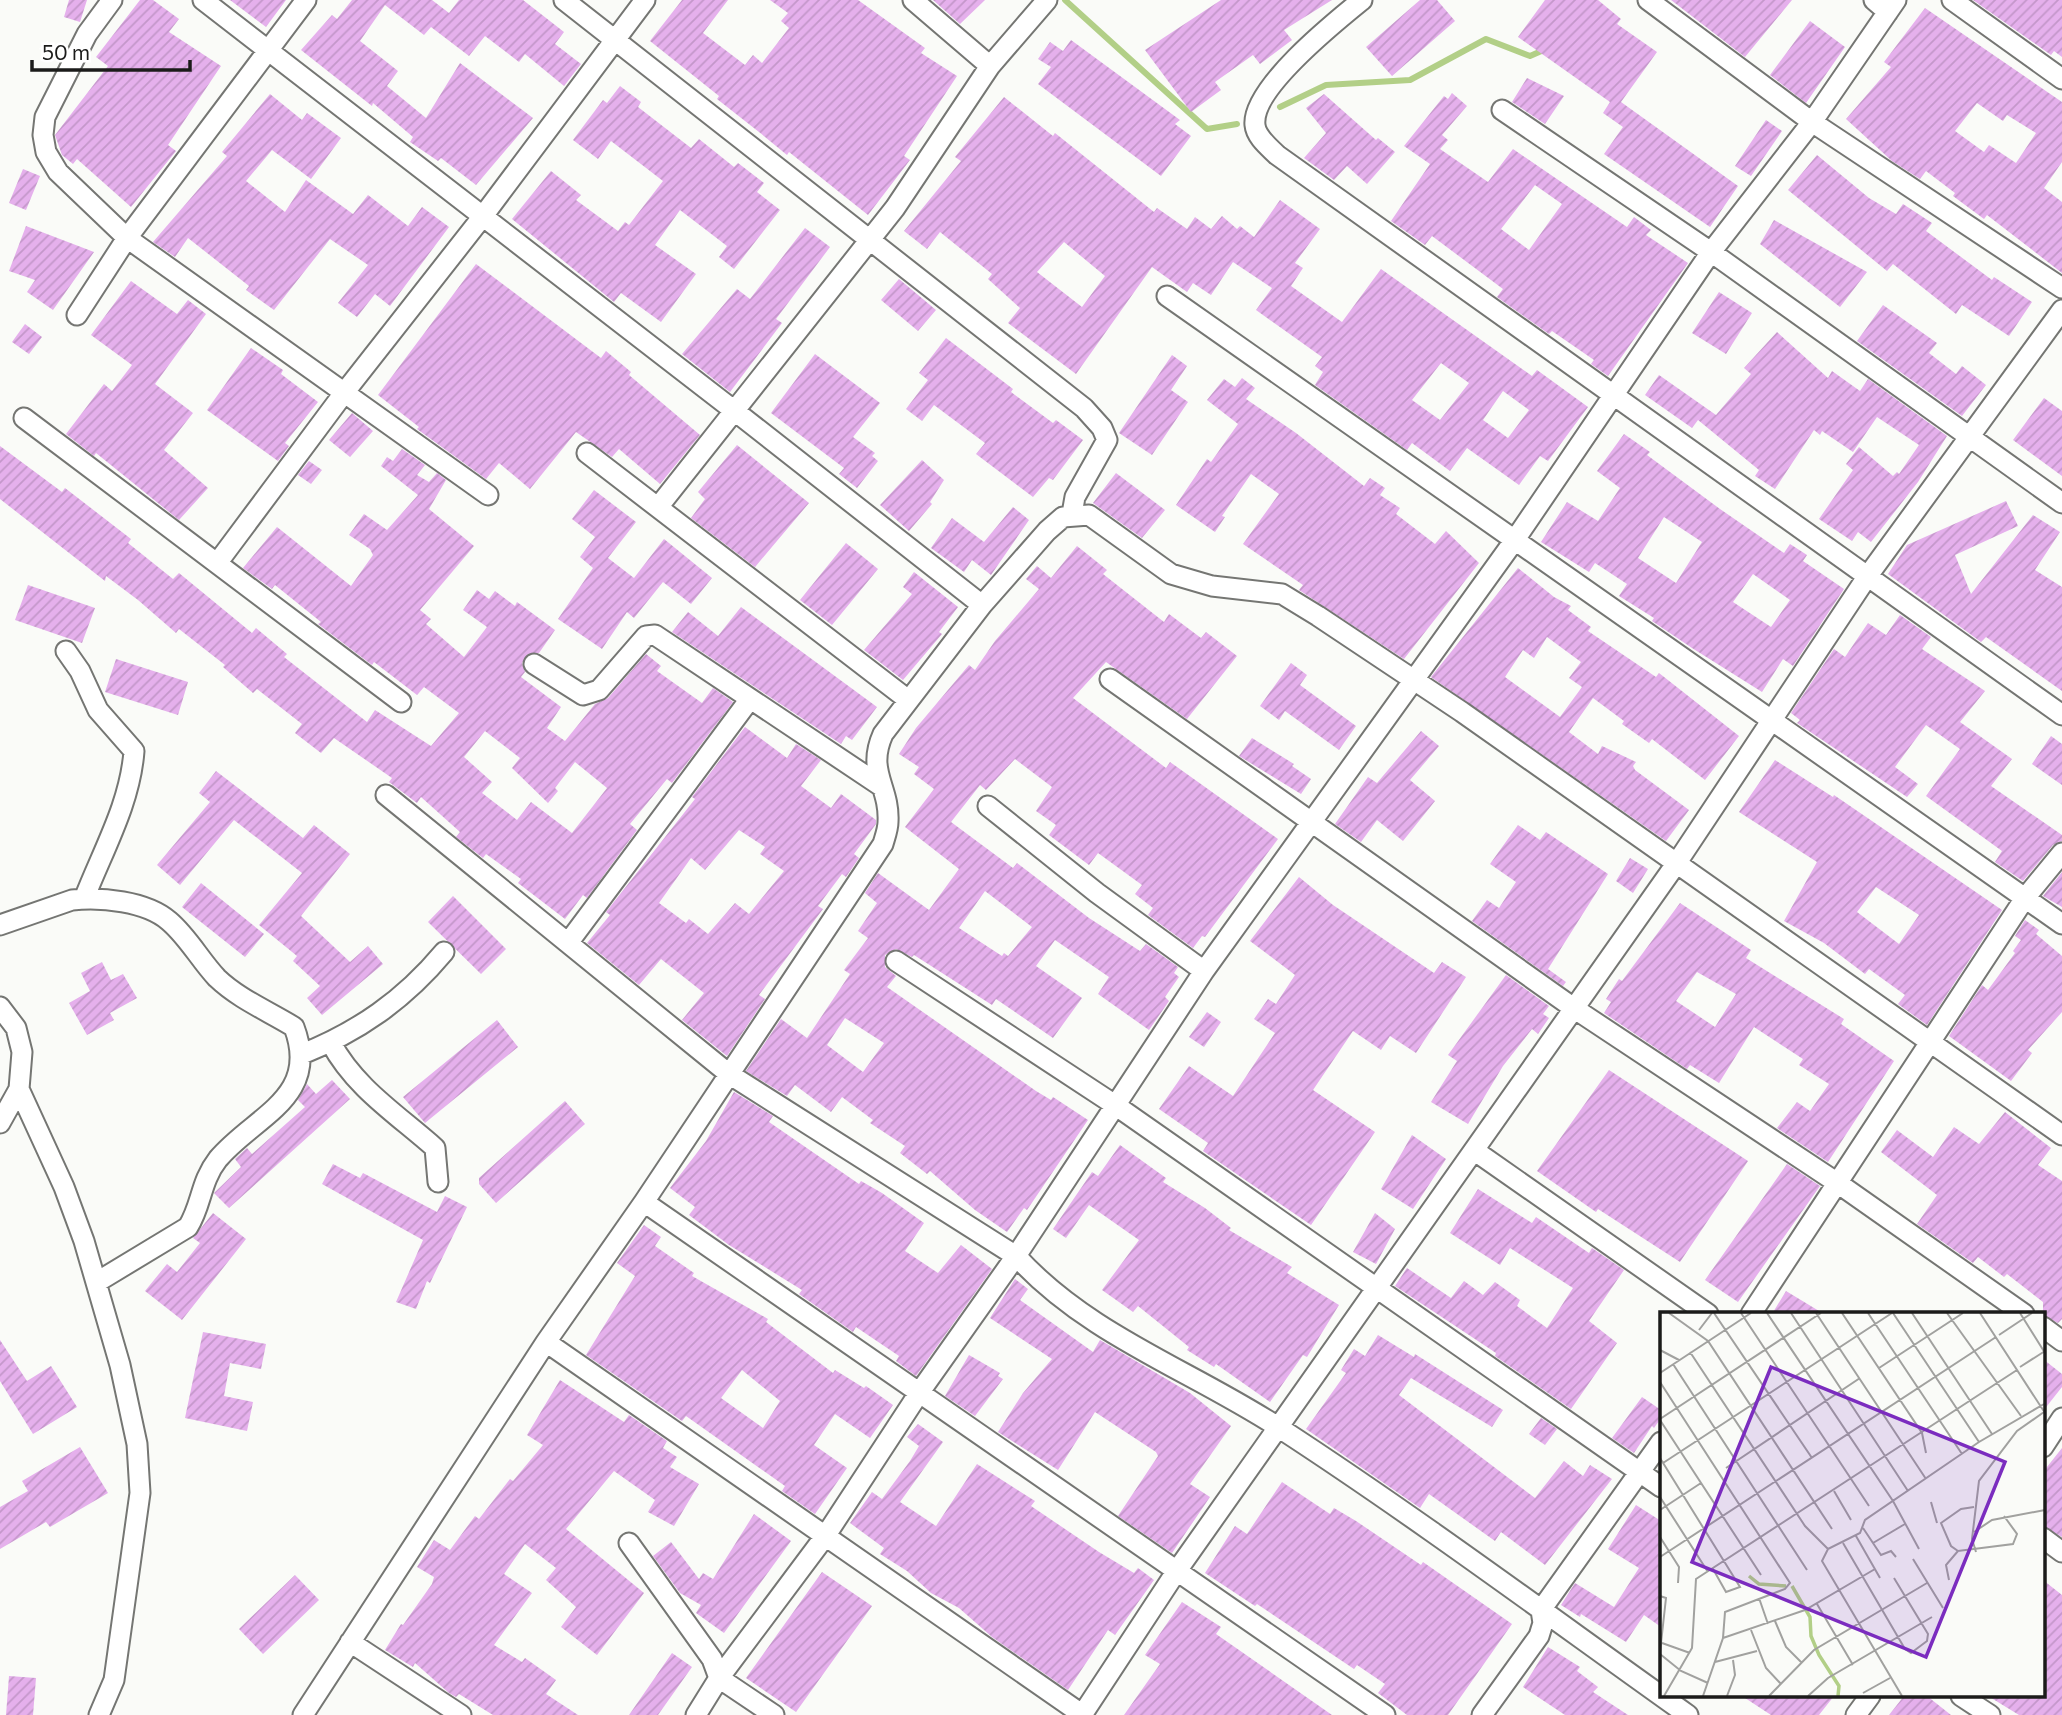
<svg xmlns="http://www.w3.org/2000/svg" width="2062" height="1715" font-family="Commissioner,sans-serif">
<style>
.lines{fill:none;stroke-linecap:round;stroke-linejoin:round}
.stream{stroke:#b2cf87;stroke-width:6}
.building{fill:url(#building-hatch);fill-rule:evenodd}
.minor-casing{stroke:#757673;stroke-width:23}
.minor{stroke:#fff;stroke-width:19}
.inset-river{fill:none;stroke:#b2cf87;stroke-width:3.5}
.inset-road{fill:none;stroke:#a1a19f;stroke-width:2}
.view{fill:#7b2cbf;fill-opacity:0.15;stroke:#7b2cbf;stroke-width:3.5}
.inset-edge{fill:none;stroke:#1b1b1a;stroke-width:3.5}
</style>
<defs>
<pattern id="building-hatch" width="6" height="6" patternUnits="userSpaceOnUse" patternTransform="scale(1.75)"><rect width="6" height="6" fill="#e5b0ec"/><path d="M-1 1l2-2M0 6l6-6M5 7l2-2" fill="none" stroke="#c497ca"/></pattern>
</defs>
<rect width="100%" height="100%" fill="#fafbf8"/>
<g class="lines">
<!-- stream -->
<path class="stream" d="M1065,0L1207,129L1237,124
M1280,107L1326,85L1410,80L1486,39L1530,56L1546,49"/>
</g>
<!-- building -->
<path class="building" d="M69,0H87L80,22L64,17Z
M140,0H153L179,19L169,32L221,66L168,145L176,151L131,207L77,159L73,164L62,155L55,135L108,66L96,57Z
M230,0H286L266,27Z
M352,0H432L449,13L459,0H523L564,32L555,44L581,64L564,86L525,54L519,62L485,36L469,56L431,27L424,35L385,5L360,41L398,71L387,86L426,118L460,63L533,118L476,185L441,158L438,161L410,142L413,137L373,103L372,106L301,50L332,15L337,19Z
M682,0H728L703,33L745,65L753,55L762,63L789,28L781,21L788,13L770,0H858L925,48L921,53L957,76L904,156L910,160L868,215L789,152L787,155L759,132L717,99L719,96L650,41Z
M933,0H985L960,24Z
M1221,0H1332L1284,30L1292,40L1260,64L1253,55L1215,82L1221,90L1191,112L1145,50Z
M1420,0H1437L1455,21L1392,76L1366,47Z
M1545,0H1598L1621,19L1617,24L1657,52L1621,102L1738,186L1710,227L1604,154L1623,127L1603,113L1610,102L1518,37Z
M1671,0H1792L1745,57Z
M1973,0H2062V57L2054,51L2051,55Z
M1925,8L2062,102V162L2044,188L2062,202V273L1987,215L1984,219L1953,196L1955,193L1926,171L1920,179L1892,161L1846,119L1891,67L1884,62ZM1977,103L2003,121L2007,115L2036,133L2016,163L1989,145L1984,152L1955,131Z
M1810,21L1845,47L1806,103L1770,75Z
M1071,40L1180,120L1175,124L1191,136L1161,176L1038,84L1051,67L1038,59L1050,42L1063,51Z
M1527,78L1564,96L1545,124L1512,102Z
M620,86L641,102L638,107L691,148L699,139L734,167L738,163L764,183L757,192L780,210L734,269L719,257L727,246L680,210L655,245L696,274L661,322L621,293L614,302L512,219L551,171L581,195L576,200L618,231L625,222L629,225L663,181L611,141L598,159L573,140L603,100L607,103Z
M1452,93L1467,106L1442,135L1448,140L1440,149L1488,182L1513,149L1627,227L1634,217L1651,230L1646,235L1688,263L1608,376L1591,364L1594,360L1552,331L1549,334L1497,297L1503,289L1432,236L1425,245L1391,221L1430,164L1404,146L1444,96L1448,99ZM1535,185L1562,204L1529,250L1501,229Z
M270,94L302,120L307,113L341,138L311,179L272,150L246,181L285,212L306,180L353,214L368,195L408,226L422,207L449,227L390,306L375,294L357,317L338,303L368,265L330,239L274,310L246,290L249,286L188,238L175,257L153,242L227,156L222,152Z
M1324,94L1376,140L1378,138L1395,152L1367,184L1347,166L1334,180L1304,158L1326,133L1306,108Z
M1004,97L1053,136L1055,133L1154,212L1157,208L1187,229L1195,217L1211,229L1222,216L1237,229L1240,226L1254,237L1280,200L1320,229L1295,263L1303,268L1291,286L1342,322L1381,269L1532,376L1537,370L1588,407L1548,461L1540,456L1519,485L1467,448L1450,471L1412,443L1407,450L1315,385L1323,372L1315,366L1322,357L1256,310L1272,288L1233,262L1211,295L1193,283L1187,292L1152,267L1076,374L1008,323L1020,308L988,279L992,274L940,232L927,249L904,231L961,161L955,157ZM1064,242L1105,276L1082,307L1037,272ZM1441,363L1469,383L1440,420L1412,400ZM1503,391L1529,410L1508,438L1483,420Z
M1766,120L1782,131L1751,176L1735,166Z
M1817,155L1869,198L1896,214L1903,204L1932,223L1926,231L1992,280L1994,277L2032,302L2009,336L1962,305L1956,314L1893,264L1887,271L1788,190Z
M23,169L40,176L26,210L9,203Z
M1774,220L1867,272L1840,307L1760,244Z
M26,226L94,252L53,310L27,292L35,280L9,271Z
M805,228L830,247L776,319L782,323L730,392L682,354L737,289L750,299Z
M476,264L601,358L606,351L631,372L629,375L700,435L660,484L619,449L612,457L576,432L530,489L499,463L486,479L417,429L419,427L378,395Z
M899,279L936,310L918,331L881,300Z
M131,281L177,314L188,300L206,314L155,384L193,413L164,450L208,488L179,520L96,453L94,456L66,434L104,384L112,391L132,365L91,335Z
M1719,292L1752,313L1726,354L1692,333Z
M1883,305L1937,343L1929,353L1956,374L1962,366L1986,385L1962,416L1857,341Z
M25,324L42,337L29,354L12,342Z
M1777,332L1828,378L1832,371L1860,391L1868,379L1947,436L1918,482L1871,542L1858,532L1852,541L1819,519L1853,470L1846,464L1859,447L1893,476L1897,472L1899,474L1919,445L1877,417L1853,452L1822,431L1820,435L1814,430L1775,489L1755,476L1759,470L1698,420L1692,428L1645,395L1659,375L1716,415L1751,374L1744,368Z
M946,338L1013,389L1011,392L1053,423L1056,420L1083,440L1053,480L1049,478L1033,497L976,454L985,443L934,405L922,421L906,409L928,380L919,373Z
M251,348L283,370L281,374L318,402L285,443L289,446L278,461L207,410Z
M815,354L880,403L853,437L875,453L872,456L878,461L857,488L839,474L844,468L771,413Z
M1172,355L1187,366L1171,390L1188,402L1152,455L1119,433Z
M1242,378L1255,388L1246,399L1296,433L1364,486L1370,478L1385,488L1380,495L1400,508L1396,514L1435,544L1446,531L1479,563L1404,659L1299,590L1303,585L1243,544L1279,494L1251,474L1222,516L1225,517L1215,532L1176,505L1207,459L1211,462L1238,424L1207,400L1224,379L1235,387Z
M2044,398L2062,411V476L2013,440Z
M352,413L373,431L350,457L329,440Z
M1624,434L1650,452L1647,455L1720,509L1784,553L1790,544L1807,555L1803,561L1844,589L1793,666L1783,659L1762,692L1692,648L1652,621L1654,618L1619,596L1627,584L1595,563L1589,572L1541,542L1567,502L1598,521L1620,488L1597,471ZM1664,517L1702,542L1676,583L1638,558ZM1753,574L1790,600L1771,627L1733,602Z
M737,445L809,503L755,567L691,518L705,499L698,492Z
M0,446L62,492L65,488L131,539L128,543L173,579L179,573L252,633L256,628L287,654L284,657L367,722L375,710L431,746L459,713L424,687L417,695L374,662L372,665L318,624L321,622L275,585L272,589L243,568L277,527L351,586L373,555L370,549L349,535L364,514L387,530L418,495L381,466L387,457L393,461L402,449L425,465L417,475L429,482L437,473L446,480L429,509L474,546L420,610L431,619L426,624L464,657L487,627L463,610L477,590L489,599L495,591L515,606L517,602L555,630L539,653L528,654L522,663L525,672L521,677L561,707L547,728L565,741L595,704L608,698L646,654L661,666L657,671L702,703L713,688L733,702L672,783L667,779L630,824L637,830L587,898L583,895L565,919L518,883L521,879L486,854L483,858L456,837L460,832L421,797L417,803L389,782L392,778L334,738L321,753L295,733L302,724L257,689L253,693L223,667L225,665L179,629L176,633L138,600L106,576L105,581L0,499ZM485,731L520,758L512,768L548,803L558,791L555,788L575,762L607,788L572,833L531,802L517,820L482,793L492,782L464,757Z
M922,460L944,480L930,502L932,504L909,531L880,505Z
M309,461L322,470L311,484L298,475Z
M1116,473L1165,510L1142,538L1093,503Z
M594,490L636,522L608,558L634,578L664,539L712,578L691,604L663,582L634,618L627,612L602,649L558,619L593,568L580,557L595,537L572,519Z
M2006,501L2018,526L1955,555L1971,594L2033,515L2060,532L2035,570L2062,587V691L1986,637L1981,642L1888,574L1907,545Z
M1013,507L1029,520L991,575L972,560L964,572L931,548L952,518L984,542Z
M846,543L878,569L832,625L800,600Z
M1077,546L1107,570L1103,574L1164,622L1169,614L1201,638L1206,632L1237,656L1187,719L1106,662L1073,698L1166,768L1170,762L1278,839L1205,937L1202,936L1193,948L1148,915L1153,908L1135,894L1142,885L1098,853L1089,865L1049,835L1056,825L1036,811L1052,787L1015,759L986,790L980,785L951,822L1013,868L1017,863L1089,918L1140,951L1146,944L1178,967L1174,973L1179,977L1165,997L1169,1001L1149,1030L1098,994L1109,977L1055,940L1036,966L1082,998L1053,1038L996,999L992,1005L914,955L912,957L896,949L885,955V967L896,976L887,987L1036,1091L1051,1100L1053,1097L1088,1120L1027,1210L1024,1208L1007,1232L975,1210L930,1171L927,1174L900,1153L905,1146L870,1123L873,1120L842,1097L831,1112L795,1085L787,1096L746,1071L781,1019L807,1038L850,974L844,970L868,938L858,931L877,903L865,893L878,873L929,910L959,869L905,827L934,789L914,774L919,767L899,754L916,728L969,665L975,670L995,641L1039,589L1026,579L1037,566L1051,578ZM985,891L1032,927L1008,956L1004,953L1002,956L959,928ZM845,1018L884,1043L863,1072L827,1045Z
M1518,568L1554,597L1571,606L1568,610L1591,627L1588,631L1656,677L1659,673L1739,736L1705,780L1652,739L1649,743L1622,724L1624,721L1593,698L1569,732L1598,754L1602,746L1636,762L1633,766L1635,770L1689,810L1666,841L1431,677ZM1547,637L1581,662L1569,678L1582,687L1560,717L1505,677L1523,650L1534,658Z
M914,572L958,607L939,632L942,634L903,680L864,650L912,594L903,587Z
M28,585L95,608L82,643L15,620Z
M741,607L877,707L852,740L846,736L841,744L672,632L688,612L718,636Z
M1900,615L1931,637L1922,649L1985,691L1960,722L2012,759L1991,786L2062,835V841L2053,845L2023,881L1995,862L2002,851L1926,796L1960,749L1926,725L1895,767L1918,784L1907,797L1797,723L1800,720L1791,713L1834,649L1845,657L1868,623L1886,635Z
M116,659L188,682L178,715L105,692Z
M1291,663L1307,675L1300,685L1356,726L1339,750L1285,711L1279,720L1260,706Z
M745,727L787,758L796,744L821,760L801,786L831,808L841,794L876,820V824L854,854L859,858L846,877L842,874L818,906L823,909L759,995L765,999L727,1056L682,1020L704,993L661,959L639,985L587,943L610,915L606,912L695,799L692,797ZM739,830L765,847L760,854L784,871L749,914L735,903L708,934L689,919L686,923L659,903L691,858L705,870Z
M1421,731L1439,746L1410,780L1435,801L1403,841L1377,820L1361,842L1335,824L1368,777L1377,783Z
M2051,736L2062,744V785L2032,764Z
M1252,738L1294,764L1292,766L1311,779L1301,794L1239,756Z
M1775,760L1833,797L1834,795L2002,910L1927,1025L1898,1004L1905,995L1869,969L1865,974L1824,943L1784,921L1817,862L1739,812ZM1876,887L1919,915L1899,944L1857,912Z
M216,771L303,838L314,825L350,854L301,916L350,962L368,946L383,964L322,1015L307,998L320,986L293,961L297,956L259,925L302,873L234,820L180,885L157,865L210,802L199,793Z
M1518,825L1540,840L1546,832L1608,874L1548,969L1566,982L1563,986L1472,921L1487,900L1499,908L1516,882L1490,864Z
M1630,858L1648,869L1633,893L1616,881Z
M2062,872V907L2043,896Z
M1299,877L1333,905L1434,973L1442,962L1466,977L1416,1053L1390,1036L1381,1050L1353,1031L1313,1090L1375,1132L1311,1225L1203,1151L1208,1143L1159,1109L1189,1066L1233,1096L1275,1033L1254,1019L1268,999L1276,1004L1295,975L1250,941Z
M201,883L264,934L245,957L182,907Z
M453,896L506,949L481,974L428,922Z
M1680,903L1751,950L1746,958L1844,1019L1841,1024L1894,1061L1828,1162L1777,1128L1797,1102L1810,1111L1829,1084L1799,1065L1803,1059L1754,1027L1719,1083L1690,1065L1687,1069L1604,1013L1611,1002L1606,999L1619,979L1622,981ZM1697,972L1736,994L1715,1027L1676,1001Z
M2025,920L2039,930L2036,934L2062,956V1012L2028,1050L2032,1053L2011,1081L1949,1036L1982,985L1988,990L2015,953L2013,951L2021,940L2015,936Z
M102,962L111,980L123,974L137,998L110,1013L114,1020L87,1035L69,1003L90,991L81,973Z
M1506,975L1549,1006L1543,1014L1549,1018L1538,1034L1532,1029L1503,1066L1468,1124L1431,1102L1457,1061L1448,1055Z
M1207,1012L1221,1022L1204,1047L1189,1037Z
M497,1020L518,1047L425,1123L403,1097Z
M1609,1070L1748,1161L1680,1262L1598,1209L1596,1212L1537,1171Z
M332,1080L350,1099L229,1208L214,1193L241,1167L235,1159L247,1148L252,1154L305,1107L298,1100L307,1084L316,1094Z
M734,1092L773,1116L769,1122L859,1184L861,1181L882,1193L924,1223L905,1251L938,1273L961,1245L992,1269L916,1376L896,1361L899,1356L856,1327L853,1332L799,1294L802,1290L729,1245L689,1215L695,1207L670,1188L706,1141Z
M565,1101L585,1124L496,1203L479,1184V1178Z
M2005,1112L2051,1148L2038,1165L2062,1181V1319L2058,1323L2043,1315V1302L2007,1274L2004,1277L1978,1257L1973,1263L1917,1224L1937,1195L1881,1152L1897,1130L1933,1157L1954,1127L1979,1144Z
M1412,1135L1446,1159L1413,1209L1381,1189Z
M1120,1145L1166,1178L1163,1182L1205,1208L1231,1228L1229,1230L1292,1267L1287,1273L1339,1305L1307,1357L1303,1355L1270,1402L1216,1364L1214,1367L1187,1350L1189,1347L1138,1306L1133,1312L1102,1290L1139,1240L1089,1205L1066,1238L1053,1229L1092,1172L1098,1176Z
M333,1164L360,1178L363,1173L437,1212L445,1196L467,1207L430,1283L427,1281L416,1309L396,1302L423,1240L322,1184Z
M1787,1164L1820,1186L1738,1302L1705,1280Z
M1478,1189L1532,1223L1536,1217L1589,1253L1592,1248L1624,1270L1589,1321L1617,1343L1571,1409L1495,1356L1496,1353L1395,1286L1407,1268L1451,1298L1464,1281L1483,1295L1495,1282L1520,1300L1517,1306L1547,1328L1573,1288L1510,1248L1500,1265L1450,1233Z
M213,1213L246,1239L182,1320L145,1291L167,1264L177,1272L200,1243L193,1238Z
M1375,1213L1395,1229L1376,1264L1353,1252Z
M644,1225L661,1237L655,1246L694,1273L692,1276L768,1319L766,1322L833,1373L835,1370L864,1388L866,1386L893,1405L870,1438L835,1414L814,1445L847,1468L815,1514L782,1491L785,1486L686,1416L682,1421L586,1355L635,1276L617,1263ZM742,1370L780,1401L763,1428L721,1398Z
M1015,1279L1028,1289L1020,1300L1093,1352L1100,1340L1190,1393L1231,1426L1190,1484L1210,1497L1172,1553L1118,1516L1158,1456L1156,1452L1095,1412L1058,1470L998,1432L1023,1393L1052,1359L990,1318Z
M1786,1291L1824,1314H1772Z
M203,1332L266,1344L261,1369L230,1363L224,1396L253,1402L247,1431L185,1418Z
M1378,1335L1414,1357L1415,1354L1503,1410L1492,1427L1411,1378L1399,1395L1535,1498L1564,1461L1583,1476L1590,1465L1612,1479L1545,1565L1501,1532L1495,1541L1429,1494L1420,1508L1306,1429L1346,1373L1341,1370L1354,1349L1365,1356Z
M0,1340L27,1381L51,1366L77,1407L33,1434L0,1381Z
M969,1355L1000,1373L998,1376L1003,1379L975,1416L945,1396Z
M2043,1359L2062,1374V1387L2043,1411Z
M560,1380L624,1422L629,1415L667,1441L663,1448L677,1457L670,1467L699,1484L674,1526L648,1512L655,1500L614,1471L566,1529L644,1593L597,1655L561,1627L576,1607L546,1580L556,1568L525,1544L504,1574L532,1593L494,1645L522,1662L525,1658L556,1680L546,1694L578,1715H493L459,1694L456,1697L449,1693L415,1663L413,1667L385,1650L401,1624L403,1625L432,1584L434,1577L417,1567L434,1540L450,1550L475,1516L479,1519L510,1479L513,1481L543,1445L527,1435Z
M1642,1397L1661,1410V1418L1654,1428L1652,1426L1634,1453L1612,1438Z
M1541,1418L1557,1429L1545,1445L1529,1434Z
M918,1424L943,1442L900,1502L936,1526L977,1464L1035,1501L1031,1506L1099,1552L1134,1573L1138,1568L1154,1580L1115,1635L1108,1630L1068,1690L992,1637L959,1608L931,1593L907,1571L880,1554L884,1548L850,1523L872,1492L882,1499L910,1461L919,1446L907,1437Z
M80,1447L108,1493L50,1527L46,1522L0,1549V1507L28,1491L22,1481Z
M2062,1448V1537L2043,1526V1472Z
M1282,1482L1330,1514L1334,1508L1356,1521L1421,1565L1423,1562L1512,1624L1448,1715H1407L1378,1693L1385,1684L1357,1665L1354,1669L1257,1604L1255,1606L1205,1573L1235,1526L1247,1534Z
M1636,1505L1661,1521V1627L1644,1615L1626,1642L1581,1614L1580,1617L1561,1605L1575,1583L1614,1607L1639,1568L1608,1549Z
M754,1514L791,1541L724,1633L696,1613L701,1605L680,1593L653,1556L671,1542L699,1579L703,1573L713,1579Z
M822,1572L872,1606L796,1712L746,1678Z
M295,1575L319,1600L263,1654L239,1629Z
M2043,1580L2062,1595V1715H2019L1988,1696H2043Z
M1182,1602L1221,1627L1216,1634L1332,1715H1124L1160,1664L1145,1655Z
M1548,1647L1580,1667L1577,1671L1598,1687L1593,1692L1628,1715H1565L1523,1687Z
M672,1653L692,1667L658,1715H629Z
M9,1676L36,1678L33,1715H6Z
M1742,1696H1834L1819,1715H1771Z
M1904,1696H1927L1951,1715H1889Z"/>
<g class="lines">
<!-- minor casing -->
<g class="minor-casing">
<path id="minor" d="M112,0L87,34L45,117L43,135L46,152L58,172L127,238L488,495
M203,0L736,412L982,605
M564,0L1084,408L1102,428L1107,440L1075,497L1072,514
M913,0L990,66
M1362,0C1336,21 1251,89 1255,125C1256,137 1269,147 1277,155L2062,715
M1648,0L1812,122L2062,288
M1874,0L1888,12
M1952,0L2062,79
M1502,110L1711,252L2062,503
M1167,296L2062,924
M77,315L127,238L306,0
M24,418L401,702
M587,453L907,699
M659,506L895,208L990,66L1047,0
M218,562L344,393L483,216L645,0
M66,651L80,671L98,710L134,751C130,804 103,850 84,899
M534,664L583,695L599,690L646,636L655,635L881,786
M1110,679L1575,1009L1839,1184L2024,1314
M386,795L729,1074L1016,1256C1089,1336 1191,1370 1281,1429C1419,1519 1553,1619 1688,1715
M988,806L1097,893L1204,971
M0,925L72,900C101,897 146,901 169,921C188,937 200,960 217,978C239,999 268,1011 294,1027C321,1098 254,1116 218,1159C200,1182 202,1205 188,1227L97,1282
M568,943L750,699
M896,961L1115,1105L1661,1487
M0,1007L16,1028L22,1052L19,1089L64,1187L84,1241L120,1365L137,1444L140,1493L114,1680L99,1715
M331,1043C355,1088 398,1115 435,1148L438,1182
M300,1055C358,1032 404,1000 444,952
M0,1123L19,1089
M1475,1151L1708,1314
M644,1202L1385,1715
M1751,1314L2025,898L2062,853
M2043,1327L2062,1341
M546,1342L1083,1715
M2043,1447L2062,1418
M2043,1538L2062,1552
M629,1543L712,1659L719,1678L774,1715
M350,1642L461,1715
M1961,1696L1990,1715
M303,1715L546,1342L644,1202L883,844C885,837 888,829 888,822C890,786 866,772 883,734L982,605L1047,531L1063,517L1089,515L1171,574L1212,586L1282,594L1318,616L1462,712L2062,1135
M696,1715L719,1678L826,1535L919,1393L1016,1256L1204,971L1514,541L1711,252L1812,122L1896,0
M1082,1715L1176,1572L1676,864L1867,577L2062,310
M1482,1715L1539,1636L1543,1623L1541,1610L1661,1442
M1856,1715L1870,1696"/>
</g>
<!-- minor -->
<use href="#minor" class="minor"/>
</g>
<!-- overview -->
<g transform="translate(1660 1312)">
<rect width="385" height="385" fill="#fafbf8"/>
<path class="inset-river" d="M89,264L99,272L126,274M132,274L150,305L151,324L159,343L179,374L178,384"/>
<path class="inset-road" d="M9,1L48,29L172,217M54,1L152,146M81,1L209,194M107,1L233,189L259,237M131,1L248,179M156,1L266,167M182,1L262,121L266,141M208,1L302,142M233,1L319,130M252,1L332,122M287,1L361,104M320,1L385,101M360,1L385,41M39,18L52,1M339,23L372,1M0,38L19,48M30,40L145,214L168,237L200,221L205,208L319,130L384,92M13,52L147,258M360,55L385,39M219,56L303,1M0,61L91,1M0,70L130,271L125,277L65,300L63,326L43,384M0,107L161,1M0,108L101,263M0,146L80,275L66,280L53,257M3,151L232,1M66,156L200,66M174,179L191,208M0,185L48,260M271,190L277,211M314,195L301,197L281,211L291,234L298,239L353,232L357,222L344,204M0,198L41,171M203,216L221,243L231,239L236,245M314,220L332,208L385,198M196,224L220,266M0,225L19,255L18,271M183,231L245,337L251,341L267,329L268,322L234,266M213,231L245,212M168,237L162,249L242,384M316,240L312,227L319,169L357,119L384,100M0,245L336,25M253,247L283,296M289,268L286,253L298,239M0,284L6,286L0,340M99,286L108,312M157,292L193,353M115,309L126,335L142,351M91,318L106,356L121,372M63,326L145,298L215,257M2,331L30,341M0,342L21,359L48,371M55,350L97,339M203,381L230,366M4,384L32,336L36,267L357,58M67,384L75,363L73,348M109,384L154,338L267,271M148,384L168,366L272,305"/>
<path class="view" d="M111,55L345,150L266,345L32,250Z"/>
<rect width="385" height="385" class="inset-edge"/>
</g>
<!-- scale -->
<path d="M32 60v10h158v-10" fill="none" stroke="#1b1b1a" stroke-width="3.5"/>
<text x="42" y="60" font-size="21" fill="#1b1b1a" stroke="#ffffff" stroke-width="5" paint-order="stroke">50 m</text>
</svg>
